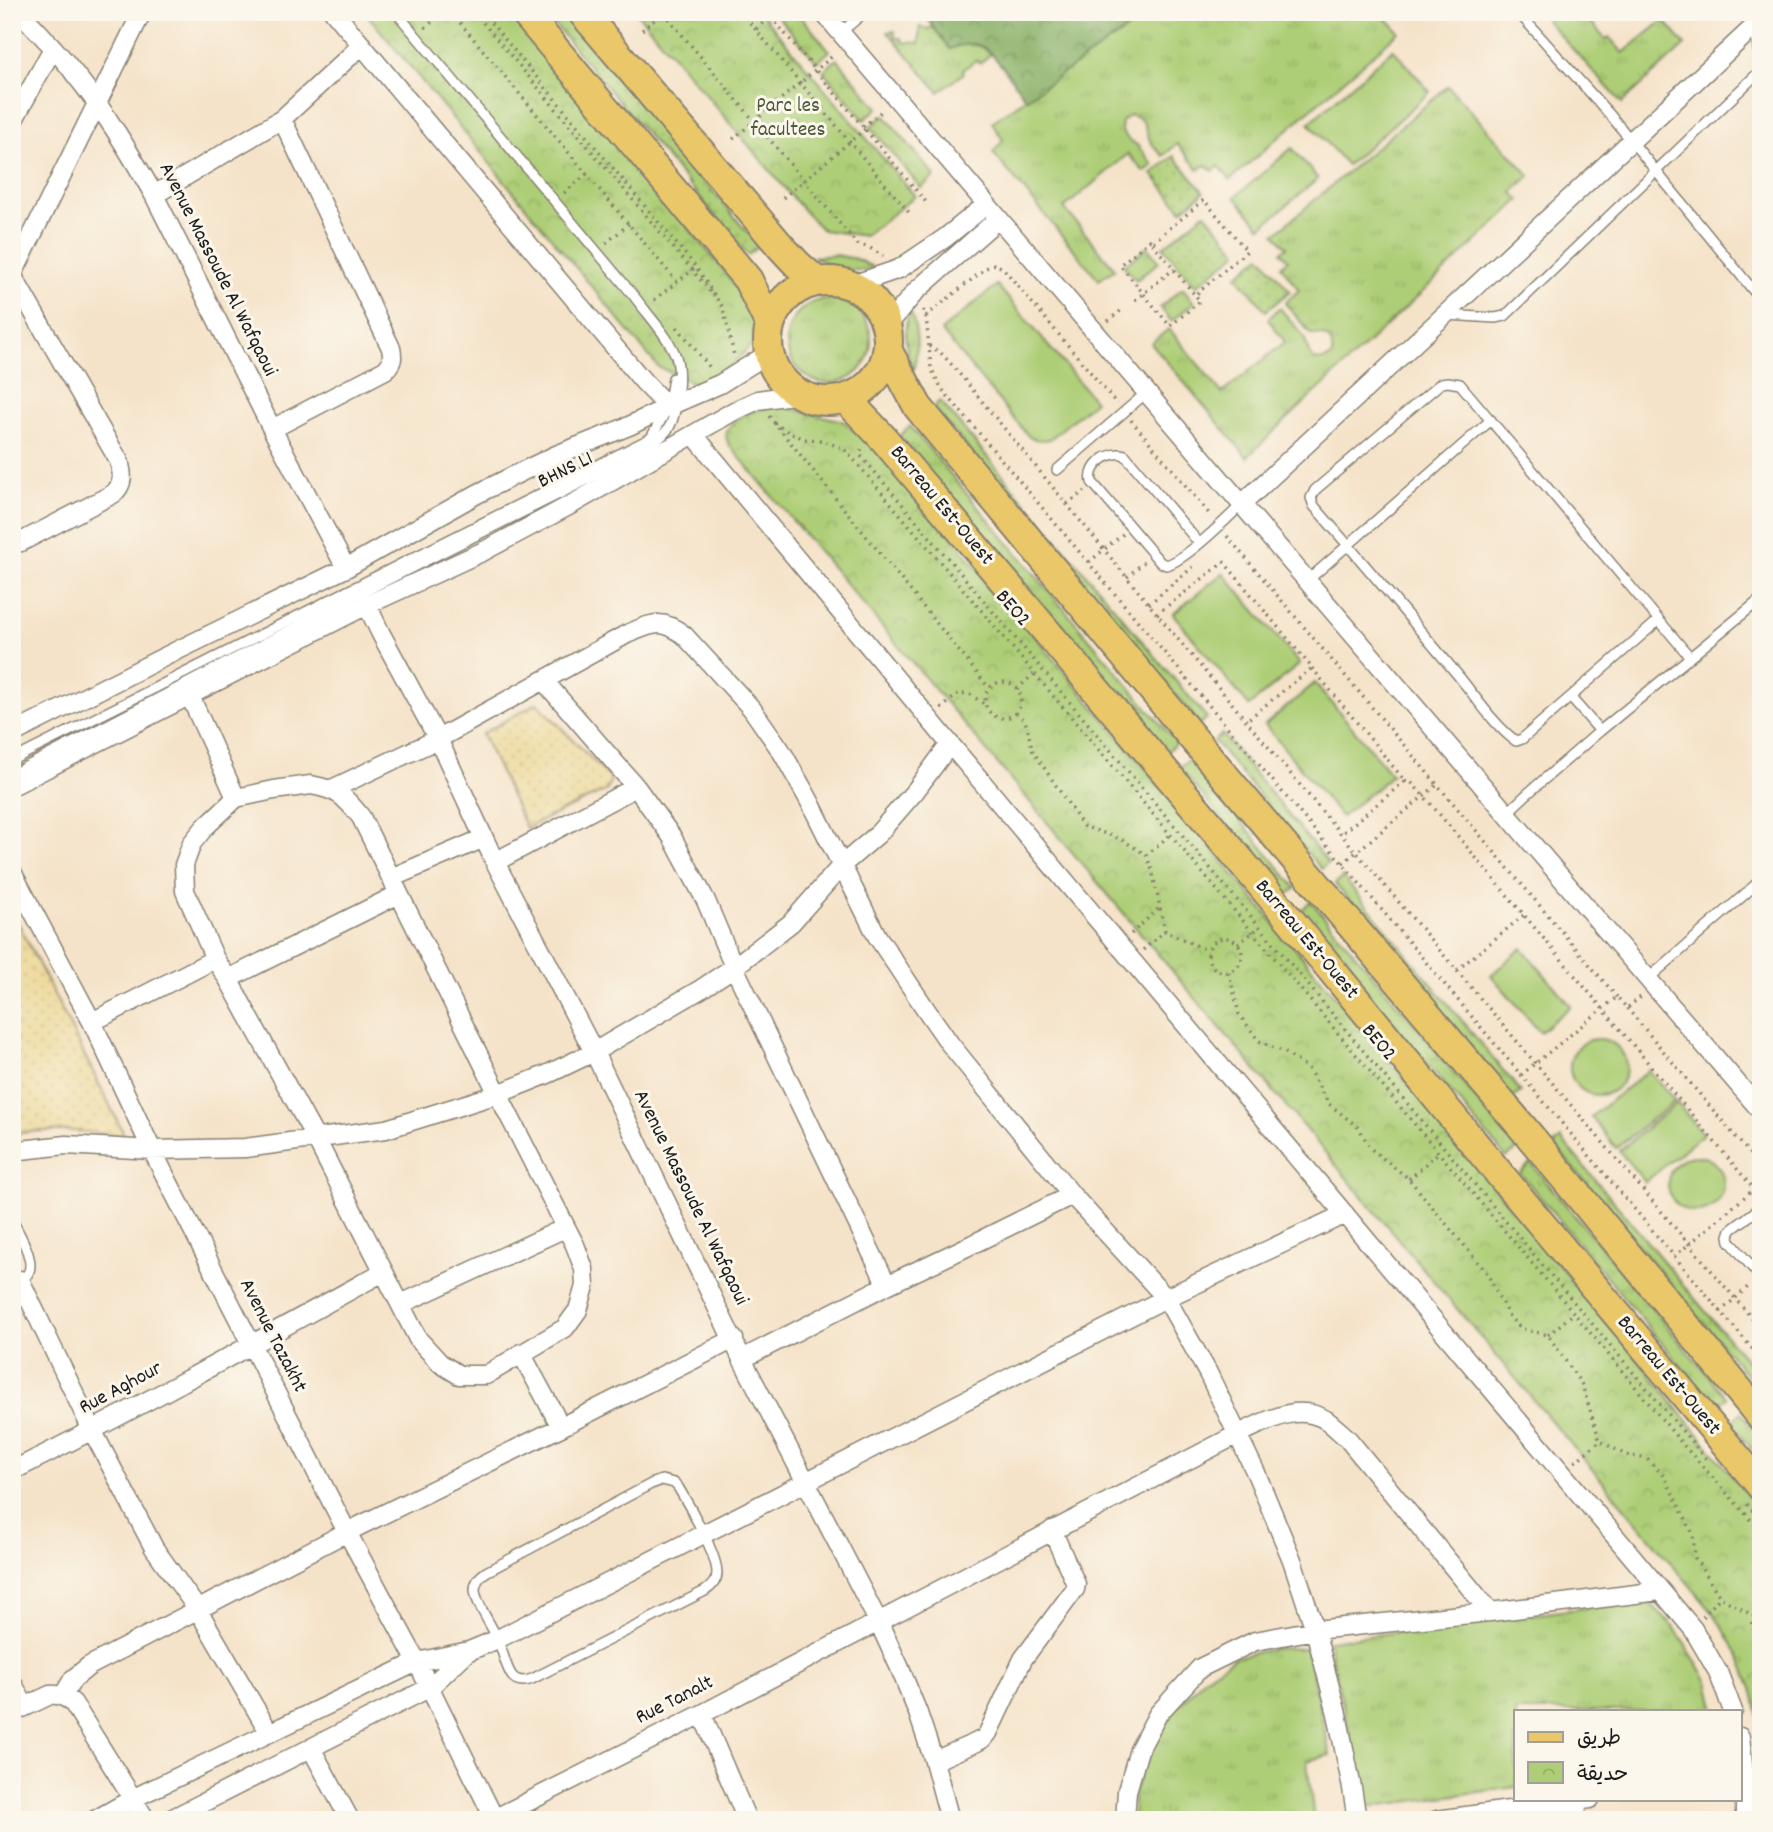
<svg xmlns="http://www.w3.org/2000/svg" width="1773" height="1832" font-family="Dekko,'Playpen Sans Arabic',sans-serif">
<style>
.grass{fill:url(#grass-tufts);stroke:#647549;stroke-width:2}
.forest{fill:url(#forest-crowns);stroke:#536642;stroke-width:2}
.sand{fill:url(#sand-dots);stroke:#857b5d;stroke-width:2}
.park{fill:url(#park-crowns);stroke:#647549;stroke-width:2}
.garden{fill:url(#garden-dots);stroke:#647549;stroke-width:2}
.pitch{fill:#adce76;stroke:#647549;stroke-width:2}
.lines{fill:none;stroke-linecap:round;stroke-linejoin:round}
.lane-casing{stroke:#888072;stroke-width:12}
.street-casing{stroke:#888072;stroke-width:21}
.primary-casing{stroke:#888072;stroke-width:32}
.path{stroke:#888072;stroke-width:3.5;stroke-dasharray:2 5;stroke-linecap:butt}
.lane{stroke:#fff;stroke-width:9}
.street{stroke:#fff;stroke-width:18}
.primary{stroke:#eac769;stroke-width:28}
.labels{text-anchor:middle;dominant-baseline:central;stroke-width:6;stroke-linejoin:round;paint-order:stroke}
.park-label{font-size:21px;fill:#4f5a3c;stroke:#fbf7ec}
.street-label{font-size:21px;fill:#1c1c1c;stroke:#fbf7ec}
</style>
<defs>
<pattern id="grass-tufts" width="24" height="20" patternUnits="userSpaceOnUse" patternTransform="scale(1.75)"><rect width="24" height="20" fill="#adce76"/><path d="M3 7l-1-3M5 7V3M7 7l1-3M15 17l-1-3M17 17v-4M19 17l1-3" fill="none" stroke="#94b066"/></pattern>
<pattern id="forest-crowns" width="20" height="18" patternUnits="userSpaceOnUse" patternTransform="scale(1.75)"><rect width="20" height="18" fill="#8ab167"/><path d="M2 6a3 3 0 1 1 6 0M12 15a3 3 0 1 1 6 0" fill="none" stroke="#708f54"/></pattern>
<pattern id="sand-dots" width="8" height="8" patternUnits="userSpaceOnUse" patternTransform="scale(1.75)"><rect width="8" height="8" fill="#eeda9e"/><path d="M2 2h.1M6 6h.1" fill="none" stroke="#ccba88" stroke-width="1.8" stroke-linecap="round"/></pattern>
<pattern id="park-crowns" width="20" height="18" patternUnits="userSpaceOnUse" patternTransform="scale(1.75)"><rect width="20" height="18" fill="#adce76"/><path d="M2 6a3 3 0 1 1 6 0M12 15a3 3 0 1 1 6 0" fill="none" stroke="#94b066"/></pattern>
<pattern id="garden-dots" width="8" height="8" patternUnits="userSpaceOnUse" patternTransform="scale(1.75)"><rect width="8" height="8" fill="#adce76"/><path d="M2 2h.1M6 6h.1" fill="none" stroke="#94b066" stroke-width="1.8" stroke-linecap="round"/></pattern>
</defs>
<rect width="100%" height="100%" fill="#fbf7ec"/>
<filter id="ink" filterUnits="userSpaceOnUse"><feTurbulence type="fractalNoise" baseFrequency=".0143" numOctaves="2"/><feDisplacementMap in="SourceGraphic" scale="14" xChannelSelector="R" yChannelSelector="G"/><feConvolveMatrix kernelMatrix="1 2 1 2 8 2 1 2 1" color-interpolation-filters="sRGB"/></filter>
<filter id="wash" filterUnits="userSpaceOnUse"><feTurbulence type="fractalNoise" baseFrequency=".00686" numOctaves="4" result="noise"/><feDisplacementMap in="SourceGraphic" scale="28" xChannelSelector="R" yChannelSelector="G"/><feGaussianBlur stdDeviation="1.57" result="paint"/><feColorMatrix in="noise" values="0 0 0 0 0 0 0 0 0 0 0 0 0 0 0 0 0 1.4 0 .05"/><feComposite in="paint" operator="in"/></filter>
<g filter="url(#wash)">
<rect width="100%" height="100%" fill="#f5e3c9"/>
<!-- grass -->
<path class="grass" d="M783,12H797L830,51L817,62L778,17Z
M1152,12H1381L1399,32L1230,180L1219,166L1213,171L1206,165L1199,170L1177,144L1163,156C1159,152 1154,147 1151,142C1142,128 1150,120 1130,115L1122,121L1121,130L1128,139L1137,145L1153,165L1144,172L1128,154L1064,208L1115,269L1099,280L993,153L1003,140L992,122Z
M1554,12H1586L1591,18L1589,20L1605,39L1609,37L1623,53L1664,20L1685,45L1622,103L1546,20Z
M920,27L929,29L933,27L950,49C967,42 978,42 991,54L980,63L976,60L963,70L964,73L939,92L888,32L895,31V38H902V42L919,43Z
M837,59L878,108L864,120L823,71Z
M1448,86L1530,176L1512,192L1520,200L1247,457L1151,343L1169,329L1222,393L1285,342L1268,319L1280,308C1286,316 1302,332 1305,340C1308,347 1307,356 1316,360C1321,362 1328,359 1332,356C1334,339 1327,334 1311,334L1285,303L1299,290L1281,266L1288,260L1281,252L1287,247L1275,234Z
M884,115L935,176L921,188L870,127Z
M1147,247L1159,262L1136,280L1124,266Z
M835,255L856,259L877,269C856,273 832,268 814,257Z
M1183,288L1194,303L1171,321L1160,307Z
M787 341a42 42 0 1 1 84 0a42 42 0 1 1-84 0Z
M910,310C918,331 919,350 913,371C905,351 902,330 910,310Z
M940,401L1207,718L1200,724L933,407Z
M910,426L1177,743L1166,752L899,436Z
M1222,734L1328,863L1321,869L1214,741Z
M1190,759L1296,888L1286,896L1179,767Z
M1343,877L1521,1092L1513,1098L1335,884Z
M1311,901L1518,1149L1506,1158L1300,911Z
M1561,1139L1757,1373L1750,1379L1554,1145Z
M1531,1163L1727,1398L1715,1407L1520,1173Z
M1741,1413L1761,1437V1460L1730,1423Z
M1647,1600L1674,1627L1708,1681L1715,1711H1516V1787L1366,1807L1328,1641Z
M1277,1648L1307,1649L1330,1755L1307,1761L1314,1820H1133L1134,1793L1146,1756L1170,1715L1204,1678L1235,1657Z"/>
<!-- forest -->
<path class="forest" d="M922,12H1152L1026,99C1017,87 995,53 983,47C972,41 960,45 950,49Z"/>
<!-- sand -->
<path class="sand" d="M537,703L611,779L607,790L526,828L482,734Z
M12,911L125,1136C87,1131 50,1128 12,1134Z"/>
<!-- park -->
<path class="park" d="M365,12H508L722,268L753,314L754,341C739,361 720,375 696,384L658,367Z
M636,12H760L915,196L865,236L823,230L815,223L794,199Z
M779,406L843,421L876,448L902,477L1631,1351L1761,1511V1738C1759,1691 1739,1652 1714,1614L730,446C713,421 760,407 779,406Z"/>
<!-- garden -->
<path class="garden" d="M544,12H563L759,246L748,255Z
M1174,156L1204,192L1182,210L1152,174Z
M1205,213L1238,252L1196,286L1163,247Z
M1261,256L1290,291L1266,311L1237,276Z"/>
<!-- pitch -->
<path class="pitch" d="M1393,49L1430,92L1347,165L1309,123Z
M1292,148L1318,179L1261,227L1235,197Z
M997,285L1095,401L1050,439C1042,441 1037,440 1029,437L941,331Z
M1223,573L1300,664L1249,706L1173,614Z
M1315,683L1392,775L1341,817L1265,725Z
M1522,948L1571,1006L1540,1032L1491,975Z
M1570 1067a28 28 0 1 1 56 0a28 28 0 1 1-56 0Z
M1649,1070L1675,1101L1616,1148L1591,1117Z
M1677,1103L1703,1134L1645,1182L1619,1151Z
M1668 1184a28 28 0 1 1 56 0a28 28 0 1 1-56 0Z"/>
</g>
<g filter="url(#ink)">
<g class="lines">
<!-- lane casing -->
<g class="lane-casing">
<path id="lane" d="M1518,12L1611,116L1761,300
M1754,26L1761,65
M840,33L865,12
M1447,315L1495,318L1505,316L1758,73L1761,66
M1057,470L1146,393
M1199,543L1125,455C1110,450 1088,465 1092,482L1160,562L1166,565C1184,561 1227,519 1241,505
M1307,581L1491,420
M1659,620L1522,739L1516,741C1496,728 1473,693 1456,673C1409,617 1362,561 1314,506L1311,498L1315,490L1441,383L1448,382L1460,384C1537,475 1614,566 1690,657
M1571,698L1600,731
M12,760L651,438L668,407L673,378
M12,774L379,584L645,451C653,444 662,437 668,429C678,414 682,370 675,354C666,333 647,314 634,296L396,12
M1507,813L1526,795L1600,731L1761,599
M1648,979L1761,880
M1761,1207L1731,1230L1729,1236L1730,1241L1761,1278
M12,1220C18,1231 36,1261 28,1273C27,1276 22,1279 20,1280
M662,1480L674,1483L678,1487C689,1505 717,1554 717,1573C717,1582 711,1587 705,1591L532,1679C525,1682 517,1682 512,1676C505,1666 503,1651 498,1640C492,1626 476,1604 475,1590C475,1582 480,1576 486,1572L651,1484Z"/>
</g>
<!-- street casing -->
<g class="street-casing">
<path id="street" d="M20,12C38,32 58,51 74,73C105,111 130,153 154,195L272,429L346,568
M334,12L643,381L668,407
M823,12C1133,380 1449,745 1761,1111
M12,123L53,48
M154,195L282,119L362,45
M12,275L119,461C123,475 124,484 113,494L21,542L12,543
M12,276L142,12
M852,285L899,269L945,238L986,205
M887,326L916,291L998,219
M272,429L385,370C393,362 393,358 391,348L282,119
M694,435L950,744L1693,1629L1718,1672L1733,1711
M1241,505L1761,20
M367,605L381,634L438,739L495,862L594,1052L742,1359L878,1621L899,1666L918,1713L934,1761L950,1820
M544,681L636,787L672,837L706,901L734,967L887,1285
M190,696L236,798
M12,734L162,658L346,568L477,494L517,474L556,455L629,426L676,403L720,384L769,353
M311,785C339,790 344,796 361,817L498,1094L575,1245L584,1269L585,1286L578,1310L565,1328L486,1375H459L440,1363L418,1339L316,1139L228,979L215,959L185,891L184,865L192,843L205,827L236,798L274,790Z
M12,786L367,605L484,551L576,502L734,411L758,400L799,394
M332,789L438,739L627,634C652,624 661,617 684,635L752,709L782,752L809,800L877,936L927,1011L950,1044L1072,1195L1166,1298L1208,1373L1256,1473L1292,1560L1315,1630L1337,1714L1352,1788L1357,1820
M495,862L636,787
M12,872L92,1022L152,1150L347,1532L417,1662L495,1820
M391,878L484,838
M228,979L399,894
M92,1022L215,959
M12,1151L66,1145L152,1150L245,1148L386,1129L498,1094L548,1074L594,1052L701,989L734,967L791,923L842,865L877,835L916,790L950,744
M20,1280L92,1430L154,1548L198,1610L269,1732
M401,1304L565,1228
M521,1353L561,1427
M742,1359L887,1285L977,1242L1072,1195
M12,1471C138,1408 260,1340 383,1272
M12,1682L25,1707
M63,1696L73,1679L89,1666L347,1532L561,1427L734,1339
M12,1713L50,1695C59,1694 66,1697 73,1703L146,1820
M702,1714L747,1820
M1740,1737L1745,1781V1820
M311,1748L350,1820
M934,1761L977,1742L984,1738L988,1733L1023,1659L1075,1589L1076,1584L1052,1530
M95,1820L134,1798L417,1662L469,1651L498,1639L1166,1298L1345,1214
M169,1820L429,1688L467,1652
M492,1820L702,1714L1238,1434C1266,1422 1296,1402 1326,1420C1333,1425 1340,1432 1347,1438L1490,1612
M1125,1820L1127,1791L1139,1750L1158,1714L1200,1668L1255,1641L1315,1630L1490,1612L1660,1591
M1437,1820L1590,1799
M1576,1820L1577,1800"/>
</g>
<!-- primary casing -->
<g class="primary-casing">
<path id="primary" d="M524,12L748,280L770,325
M582,12L782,248L798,265L816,281
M768 341a60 60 0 1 1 120 0a60 60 0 1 1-120 0Z
M888,351L918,407L1196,742L1539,1147L1761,1417
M846,399L883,438L1283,911L1502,1177L1761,1486"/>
</g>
<!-- path -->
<path class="path" d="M451,12L677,282
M474,12L714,296
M482,12L696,267L723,308L734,355
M741,12L911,215
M767,12L926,202
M664,13L857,244L870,248L883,256
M425,28L444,12
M756,29L776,12
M642,30L664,12
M863,127L883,110
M733,139L835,54
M564,193L587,174
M783,198L865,129
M606,243L629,224
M1152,243L1195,295L1247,251L1204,200L1152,243L1150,240L1120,265L1170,326L1200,301L1195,295
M654,300L694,269
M1135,300L1174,269
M923,310L926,316L931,368L941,388L1761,1359
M926,316L986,268L994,264L1003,268L1117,404
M1108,321L1123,309
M677,327L712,370
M929,346L941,353L953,366L1157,614L1341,834L1761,1329
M769,416L989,688
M1131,420L1211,516
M774,423L790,433L805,439L820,440L843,448L855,461L1574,1313L1685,1447L1761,1531
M861,449V456L874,471L1260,927L1482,1193L1707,1460
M1067,504L1085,491
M1227,536L1617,997
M1089,562L1123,534
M1127,577L1144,562
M1149,604L1193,567
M1157,614L1224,562L1312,668L1247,720
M1312,668L1405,781L1341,834
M985 700a18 18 0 1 1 36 0a18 18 0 1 1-36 0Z
M1017,689L1034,674
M941,709L959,693L971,695L984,704
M1016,713L1025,720L1033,751L1083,826L1121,839L1146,855L1152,870L1165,931L1208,951
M1405,781L1411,782L1430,803L1754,1189
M1146,855L1170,835
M1343,863L1437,785
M1131,934L1160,907
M1208 955a17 17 0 1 1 34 0a17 17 0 1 1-34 0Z
M1238,944L1260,927
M1143,950L1165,931
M1457,970L1524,915
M1229,972L1239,1014L1259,1041L1284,1052L1308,1068L1329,1104L1359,1128L1370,1148L1409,1179L1487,1273L1509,1317L1522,1329L1548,1335L1582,1385L1600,1441L1626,1455L1647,1459L1664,1476L1693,1534L1695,1558L1720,1597L1754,1616
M1627,1008L1761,1167
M1521,1075L1617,997L1627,1008L1642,996
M1409,1179L1438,1153
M1674,1257L1761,1183
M1720,1312L1750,1285
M1548,1335L1574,1313
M1575,1462L1600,1441
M1747,1504L1761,1520
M1761,1611C1750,1619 1750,1630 1761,1638
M1703,1617L1720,1597"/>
<!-- lane -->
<use href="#lane" class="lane"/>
<!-- street -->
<use href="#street" class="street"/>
<!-- primary -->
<use href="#primary" class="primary"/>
</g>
</g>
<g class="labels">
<!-- park labels -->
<g class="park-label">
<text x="788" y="107">Parc les<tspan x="788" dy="24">facultees</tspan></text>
</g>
<!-- street labels -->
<g class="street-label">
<text transform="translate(217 270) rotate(63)">Avenue Massoude Al Wafqaoui</text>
<text transform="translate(566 471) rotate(-26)">BHNS L1</text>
<text transform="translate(941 506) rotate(50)">Barreau Est-Ouest</text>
<text transform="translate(1012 609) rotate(49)">BEO2</text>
<text transform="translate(1306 940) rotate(50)">Barreau Est-Ouest</text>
<text transform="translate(1378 1043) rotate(50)">BEO2</text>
<text transform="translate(690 1198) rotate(64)">Avenue Massoude Al Wafqaoui</text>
<text transform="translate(272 1336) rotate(63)">Avenue Tazakht</text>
<text transform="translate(1668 1376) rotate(50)">Barreau Est-Ouest</text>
<text transform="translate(121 1389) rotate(-28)">Rue Aghour</text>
<text transform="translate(675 1701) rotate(-27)">Rue Tanalt</text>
</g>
</g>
<!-- margin -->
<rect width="1773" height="1832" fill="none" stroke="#fbf7ec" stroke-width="42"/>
<!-- legend -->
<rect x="1514" y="1710" width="228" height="91" fill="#fbf7ec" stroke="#a29f99" stroke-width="2"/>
<rect x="1528" y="1732" width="35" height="10" fill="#eac769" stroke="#a29f99" stroke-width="2"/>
<text x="1577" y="1744" font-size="21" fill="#1c1c1c">طريق</text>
<rect x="1528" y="1762" width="35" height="21" fill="url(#park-crowns)" stroke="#a29f99" stroke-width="2"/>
<text x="1577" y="1780" font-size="21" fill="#1c1c1c">حديقة</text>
</svg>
